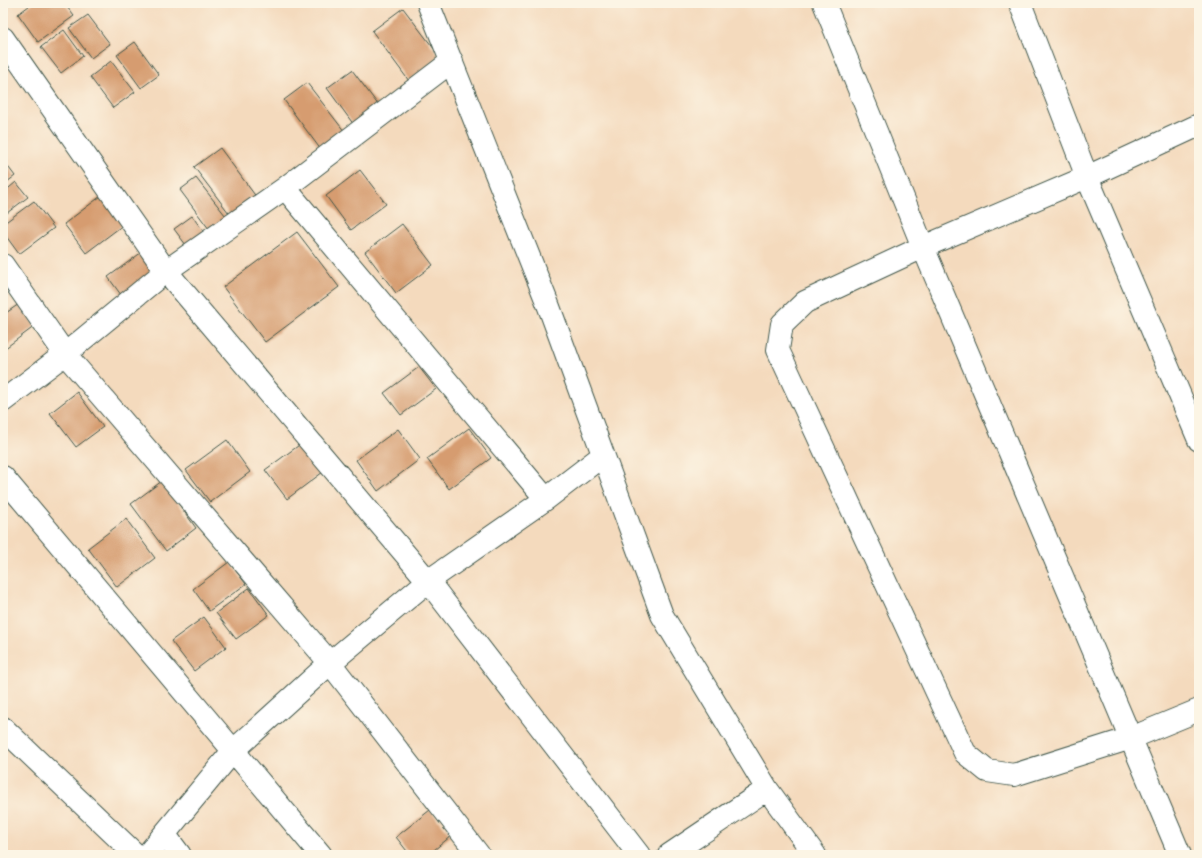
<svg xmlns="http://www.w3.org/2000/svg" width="1202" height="858" font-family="'Sorts Mill Goudy',serif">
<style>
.building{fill:#d69c6f}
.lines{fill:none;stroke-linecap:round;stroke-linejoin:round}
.street-casing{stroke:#3f5549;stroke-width:24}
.street{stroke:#fff;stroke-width:22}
</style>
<rect width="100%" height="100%" fill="#fcf5e5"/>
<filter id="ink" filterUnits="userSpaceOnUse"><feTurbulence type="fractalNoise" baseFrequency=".025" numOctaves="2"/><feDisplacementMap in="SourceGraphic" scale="8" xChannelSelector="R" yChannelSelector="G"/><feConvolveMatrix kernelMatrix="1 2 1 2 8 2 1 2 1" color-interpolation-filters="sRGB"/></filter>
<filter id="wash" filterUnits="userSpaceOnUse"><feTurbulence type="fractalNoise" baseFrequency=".012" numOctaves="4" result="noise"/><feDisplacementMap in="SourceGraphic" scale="16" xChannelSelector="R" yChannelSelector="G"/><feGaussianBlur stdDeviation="0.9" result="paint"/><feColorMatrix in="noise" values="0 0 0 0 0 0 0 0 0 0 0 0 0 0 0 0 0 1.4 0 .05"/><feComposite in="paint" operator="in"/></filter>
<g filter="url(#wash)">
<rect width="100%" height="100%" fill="#f4dabd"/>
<g id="blocks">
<!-- building -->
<path class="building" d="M33,3H64L74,16L38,42L18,14Z
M403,8L441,58L409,81L372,31Z
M88,15L110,44L91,58L69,28Z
M64,30L83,56L61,73L41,47Z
M135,42L159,75L141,88L117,55Z
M111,61L135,92L113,108L90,77Z
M352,70L379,106L354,125L327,88Z
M307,83L348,136L324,154L284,100Z
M220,148L260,202L235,221L194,167Z
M3,160L15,176L3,185Z
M360,170L386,204L351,230L326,196Z
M196,178L229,220L212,233L180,190Z
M16,182L28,197L3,216V193Z
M105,193L127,222L86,253L64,224Z
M34,201L54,228L19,254L3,232V224Z
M192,216L206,235L189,249L174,229Z
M402,224L433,265L396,293L365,252Z
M297,232L339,287L265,342L223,287Z
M146,249L162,271L124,299L108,277Z
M3,280L9,288L3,293Z
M19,304L35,326L4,349L3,315Z
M419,367L436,389L401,415L384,393Z
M77,392L103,427L76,447L50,413Z
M469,428L491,458L449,489L427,459Z
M398,429L420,459L378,491L356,460Z
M227,440L250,472L210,502L186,470Z
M302,443L323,472L287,499L265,470Z
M162,481L196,528L166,551L131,504Z
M126,519L155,558L117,587L88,548Z
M229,562L246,584L209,611L193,589Z
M249,588L269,615L236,639L216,613Z
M204,617L226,647L194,671L171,641Z
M430,810L451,836L428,855H410L396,837Z"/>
</g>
</g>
<g filter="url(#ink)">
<use href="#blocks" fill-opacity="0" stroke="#3f5549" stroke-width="1"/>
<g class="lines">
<!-- street casing -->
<g class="street-casing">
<path id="street" d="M428,3L549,307L662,615L767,789L815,855
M824,3L923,247L1180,855
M1020,3L1087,177L1199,440
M3,38L166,271L428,581L639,855
M1199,125L1087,177L923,247L805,302L782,324L778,350L965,753L987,771L1014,775L1131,738L1199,710
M285,188L546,499
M3,265L65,354L330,663L479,855
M3,401L65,354L166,271L285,188L452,61
M3,477L321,855
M3,728L136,855
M165,835L180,855
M147,855L233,751L330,663L428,581L546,499L602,456
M669,855L767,789"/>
</g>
<!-- street -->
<use href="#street" class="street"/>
</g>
</g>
<!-- margin -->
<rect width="1202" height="858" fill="none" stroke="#fcf5e5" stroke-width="16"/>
</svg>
